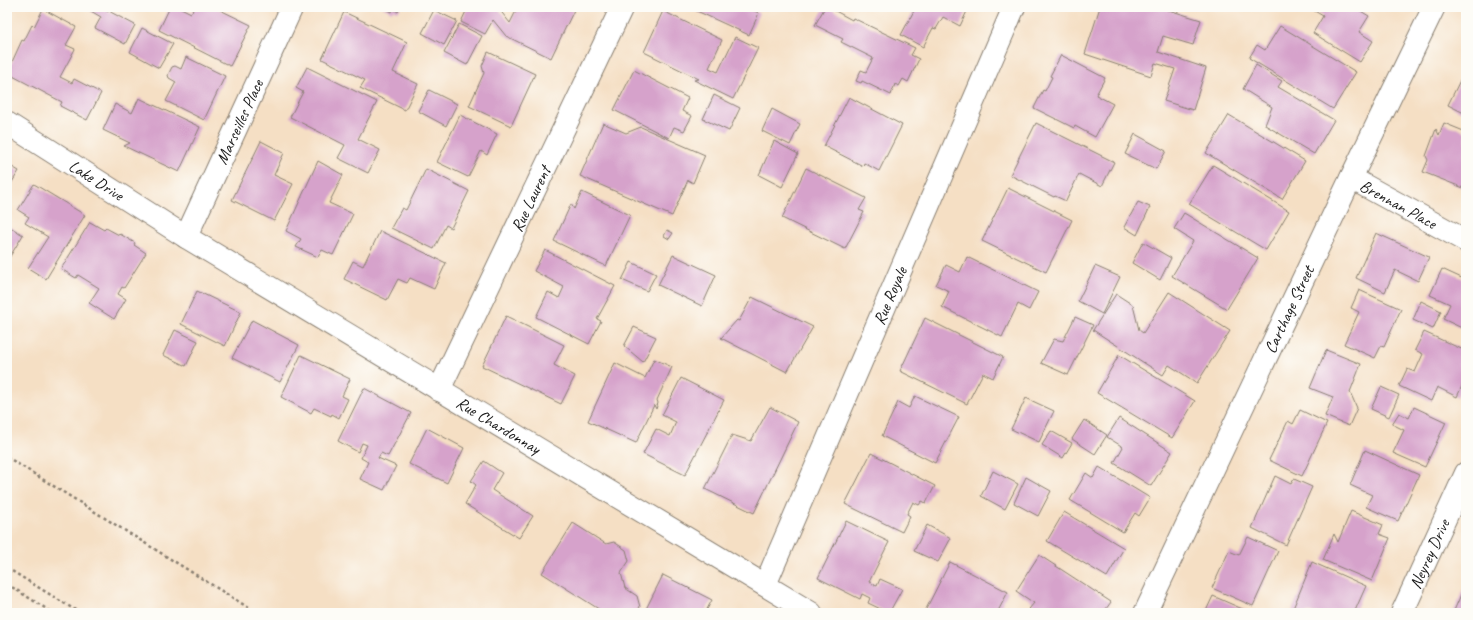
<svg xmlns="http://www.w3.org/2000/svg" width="1473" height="620" font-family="Caveat,sans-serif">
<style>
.building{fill:#d6a2cb}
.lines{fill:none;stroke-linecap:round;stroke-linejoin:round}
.minor-casing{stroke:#887e70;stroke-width:24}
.path{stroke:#887e70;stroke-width:2.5;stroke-dasharray:3 3;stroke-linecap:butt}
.minor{stroke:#fff;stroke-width:22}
.labels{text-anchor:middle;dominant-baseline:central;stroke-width:3;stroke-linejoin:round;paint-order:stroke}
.street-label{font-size:17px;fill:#1c1c1c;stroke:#fdfcf7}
</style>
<rect width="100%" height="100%" fill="#fdfcf7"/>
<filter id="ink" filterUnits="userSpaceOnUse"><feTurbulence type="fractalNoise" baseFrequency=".025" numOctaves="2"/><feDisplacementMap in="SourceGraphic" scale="8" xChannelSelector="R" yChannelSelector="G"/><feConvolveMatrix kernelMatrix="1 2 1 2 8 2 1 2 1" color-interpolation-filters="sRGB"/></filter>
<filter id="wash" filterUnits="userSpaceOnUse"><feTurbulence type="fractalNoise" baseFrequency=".012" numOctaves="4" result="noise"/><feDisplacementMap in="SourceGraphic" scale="16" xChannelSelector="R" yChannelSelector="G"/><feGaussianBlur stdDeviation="0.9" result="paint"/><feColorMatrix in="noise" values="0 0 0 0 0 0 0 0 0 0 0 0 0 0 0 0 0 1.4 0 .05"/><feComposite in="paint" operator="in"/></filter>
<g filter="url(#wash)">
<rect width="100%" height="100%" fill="#f5dfc4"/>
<g id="blocks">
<!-- building -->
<path class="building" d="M84,7H104L103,8L135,25L125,44L95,28L101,17Z
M170,7H179L191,13L195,7H214L251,25L230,66L159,30Z
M382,7H401L398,12L393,9L392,12Z
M468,7H496L499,9L510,23L518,7H567L574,10L551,58L506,36L493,20L485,34L461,22Z
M688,7H745L759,13L749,35Z
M825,7H828L852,20L853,18L915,48L911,55L919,59L908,82L903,79L899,86L895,84L891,95L862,81L861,83L856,81L861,70L866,72L873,58L841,42L843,39L815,25Z
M916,7H969L960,26L943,17L936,29L933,28L923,47L901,35Z
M1100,7H1159L1201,20L1193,45L1163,36L1158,52L1206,68L1193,110L1164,101L1175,69L1155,63L1151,76L1085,54Z
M1308,7H1354L1369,16L1359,32L1373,41L1360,62L1313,33L1323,16Z
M43,9L76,27L66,45L75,49L60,77L72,83L74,79L101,93L87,120L60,106L62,102L7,73L22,40L24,41L32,25L34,27Z
M434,10L457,21L444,45L422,33Z
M663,11L722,40L709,68L718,72L735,37L758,48L733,99L694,80L699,79L644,52Z
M344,12L407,42L393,72L418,84L405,110L360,88L365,80L322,59Z
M459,24L482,36L467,65L444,53Z
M1280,26L1356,72L1333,109L1249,58L1257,45L1265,50Z
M142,28L173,44L159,68L130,52Z
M488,52L535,74L511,126L469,106L484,73L482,66Z
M1061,55L1105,78L1096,95L1113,104L1095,137L1075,126L1074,128L1034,108L1043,90L1045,91L1052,77L1050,76Z
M186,57L225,76L204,120L166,101L176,82L169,78L168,75L172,67L175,66L181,69Z
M1256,65L1282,81L1278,87L1334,120L1314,154L1265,125L1272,107L1243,89Z
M307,67L377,102L358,139L380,150L368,173L338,158L345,145L290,117L303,92L296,88Z
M1466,68V114L1448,105Z
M634,70L688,98L682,111L692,116L684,131L674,127L669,138L614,110Z
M429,90L457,104L446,126L418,111Z
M714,95L740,108L729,131L703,119Z
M849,97L902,125L879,171L864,163L863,166L824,146Z
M139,98L200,127L179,172L124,146L130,143L103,130L115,104L132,113Z
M772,109L800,124L790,145L762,131Z
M460,115L497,134L487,155L481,151L468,177L437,162Z
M1229,115L1305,161L1282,199L1206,153Z
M603,123L626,133L641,127L705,155L693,183L688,180L672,216L580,176Z
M1036,123L1114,162L1102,186L1079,174L1066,201L1055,196L1054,197L1010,175Z
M1444,123L1466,132V189L1423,172L1428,160L1426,156L1436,129L1439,135Z
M1135,134L1166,151L1156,169L1125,154Z
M261,141L284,153L274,175L293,184L274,221L232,200Z
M774,141L798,154L782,187L759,175Z
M318,161L343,175L329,203L353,214L333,255L322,250L318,257L296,247L301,239L286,231Z
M7,164L19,171L7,190Z
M1213,165L1289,211L1266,250L1189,204Z
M806,168L866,198L859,210L864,212L845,249L782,218Z
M426,169L469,191L451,228L446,225L434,249L391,228L402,208L406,210Z
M34,184L85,215L46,279L28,268L48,237L25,223L29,217L18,210Z
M1008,188L1072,220L1046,272L982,241Z
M582,192L630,215L606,266L554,241L571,204L574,209Z
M1138,202L1150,207L1137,235L1124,227Z
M1184,213L1258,258L1227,309L1172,276L1193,241L1174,229Z
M90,222L104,230L106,228L119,235L120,234L135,243L134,245L146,253L124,288L122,287L118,294L126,299L114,319L89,303L99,288L78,275L76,278L61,269Z
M7,225L23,235L9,258L7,256Z
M667,230L673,233L669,239L664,236Z
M380,231L446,263L434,289L410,278L407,283L398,279L387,300L344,279L353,261L363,266Z
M1376,233L1429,257L1418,281L1395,270L1385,292L1356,278Z
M1143,242L1171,258L1160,280L1132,263Z
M545,250L615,286L597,319L601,321L589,344L536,317L548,292L559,298L564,287L534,271Z
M673,255L716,275L702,306L658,285Z
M967,257L1038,292L1029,310L1018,304L1002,337L942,307L949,291L936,285L946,265L960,272Z
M631,262L656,274L647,291L622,280Z
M1095,266L1120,277L1102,314L1078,301Z
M1442,269L1466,280V330L1443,319L1450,304L1430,295Z
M1359,290L1401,309L1384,347L1381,346L1375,358L1344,344L1359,312L1351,308Z
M197,291L241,312L225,346L181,324Z
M1169,292L1230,331L1197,383L1169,365L1163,375L1093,330L1116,294L1133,305L1139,330L1143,333Z
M752,297L813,327L787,372L721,338L737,320L739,321Z
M1421,301L1441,311L1433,329L1413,320Z
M506,316L564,345L554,365L575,376L561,404L482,366Z
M1075,317L1093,325L1068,375L1041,363L1054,339L1063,341Z
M925,318L1003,357L993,378L983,373L967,404L900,371Z
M252,320L299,345L280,382L232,358Z
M634,327L656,337L643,362L624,346Z
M175,330L198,341L186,366L163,355Z
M1424,332L1466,351V377L1457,397L1437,387L1431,401L1399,386L1407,369L1415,372L1423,354L1415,350Z
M1326,350L1361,364L1350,392L1357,408L1349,426L1325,416L1333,397L1310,388Z
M301,355L350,379L342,396L348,399L339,418L332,414L331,416L314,408L311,413L281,397Z
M1119,355L1195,401L1172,438L1097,393Z
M654,359L672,367L657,400L658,403L656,409L654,405L636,443L588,421L615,363L645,378Z
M681,378L724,400L685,475L643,454L656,429L670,436L676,422L662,415Z
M1381,387L1399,395L1389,417L1371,409Z
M364,388L411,413L388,456L381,453L378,458L396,466L384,490L360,479L368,462L361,458L367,445L362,443L358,452L338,441Z
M915,396L959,417L935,463L882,436L898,402L909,408Z
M1026,398L1054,411L1039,442L1011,429Z
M770,407L798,422L754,513L705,489L732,435L751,441Z
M1414,407L1446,422L1425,467L1393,453L1404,430L1392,424L1399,413L1409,418Z
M1300,410L1327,423L1302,476L1269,460L1288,421L1293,424Z
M1119,418L1172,452L1151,486L1114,463L1123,447L1107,437Z
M1084,420L1107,435L1095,454L1072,439Z
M427,428L464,448L447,483L409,464Z
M1051,431L1072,443L1063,458L1042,445Z
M1365,450L1419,475L1398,521L1366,507L1372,495L1350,485Z
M871,453L935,486L926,503L922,501L919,505L913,502L907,514L910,516L902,532L845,504Z
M484,461L502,473L492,490L533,516L519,538L465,504L476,485L471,481Z
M1099,467L1150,498L1139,516L1135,513L1123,532L1070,500L1086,473L1093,478Z
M993,471L1018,484L1005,509L981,496Z
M1275,476L1291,484L1294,479L1312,487L1286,545L1252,528Z
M1026,477L1051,491L1038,516L1014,503Z
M1351,511L1383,525L1379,534L1390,538L1372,581L1323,560L1334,534L1338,542Z
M1064,512L1124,548L1107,577L1047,541Z
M846,521L889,542L869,582L877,586L880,579L902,589L889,613L868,603L870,598L862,594L860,599L818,578Z
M573,523L606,544L614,542L626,550L629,561L621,573L625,588L637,596L640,607L636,613H605L542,573Z
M927,525L951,538L938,562L914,551Z
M1248,537L1278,551L1253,606L1212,588L1229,551L1239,555Z
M1039,555L1111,602L1103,613H1034L1029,609L1034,603L1016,591Z
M950,562L1008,592L997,613H924Z
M1312,562L1366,586L1354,613H1297L1292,611Z
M663,575L712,600L705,613H644Z
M1466,583V613H1453Z
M1213,596L1247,611L1246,613H1205Z"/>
</g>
</g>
<g filter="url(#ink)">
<use href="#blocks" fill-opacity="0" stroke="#887e70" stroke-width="1"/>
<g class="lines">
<!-- minor casing -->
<g class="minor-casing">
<g id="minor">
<path id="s1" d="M7,123L186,237L811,613"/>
<path id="s2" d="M1351,178L1466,241"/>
<path id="s3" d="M186,237L292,7"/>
<path id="s4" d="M439,390L622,7"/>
<path id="s5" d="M765,585L1014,7"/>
<path id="s6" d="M1145,613L1351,178L1434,7"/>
<path id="s7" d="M1402,613L1466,473"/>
</g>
</g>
<!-- path -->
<path class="path" d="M7,457L257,613
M7,568L80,613
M7,584L53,613"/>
<!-- minor -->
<use href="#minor" class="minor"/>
</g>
</g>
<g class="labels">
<!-- street labels -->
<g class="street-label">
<text stroke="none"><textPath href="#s3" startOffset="127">Marseilles Place</textPath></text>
<text stroke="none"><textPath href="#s1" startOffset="106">Lake Drive</textPath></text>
<text stroke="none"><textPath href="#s4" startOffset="212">Rue Laurent</textPath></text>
<text stroke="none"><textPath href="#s2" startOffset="54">Brennan Place</textPath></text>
<text stroke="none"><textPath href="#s5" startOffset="315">Rue Royale</textPath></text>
<text stroke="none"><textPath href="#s6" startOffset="336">Carthage Street</textPath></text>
<text stroke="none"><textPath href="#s1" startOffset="577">Rue Chardonnay</textPath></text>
<text stroke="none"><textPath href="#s7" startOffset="65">Neyrey Drive</textPath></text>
</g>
</g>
<!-- margin -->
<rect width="1473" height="620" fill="none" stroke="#fdfcf7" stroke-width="24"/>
</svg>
